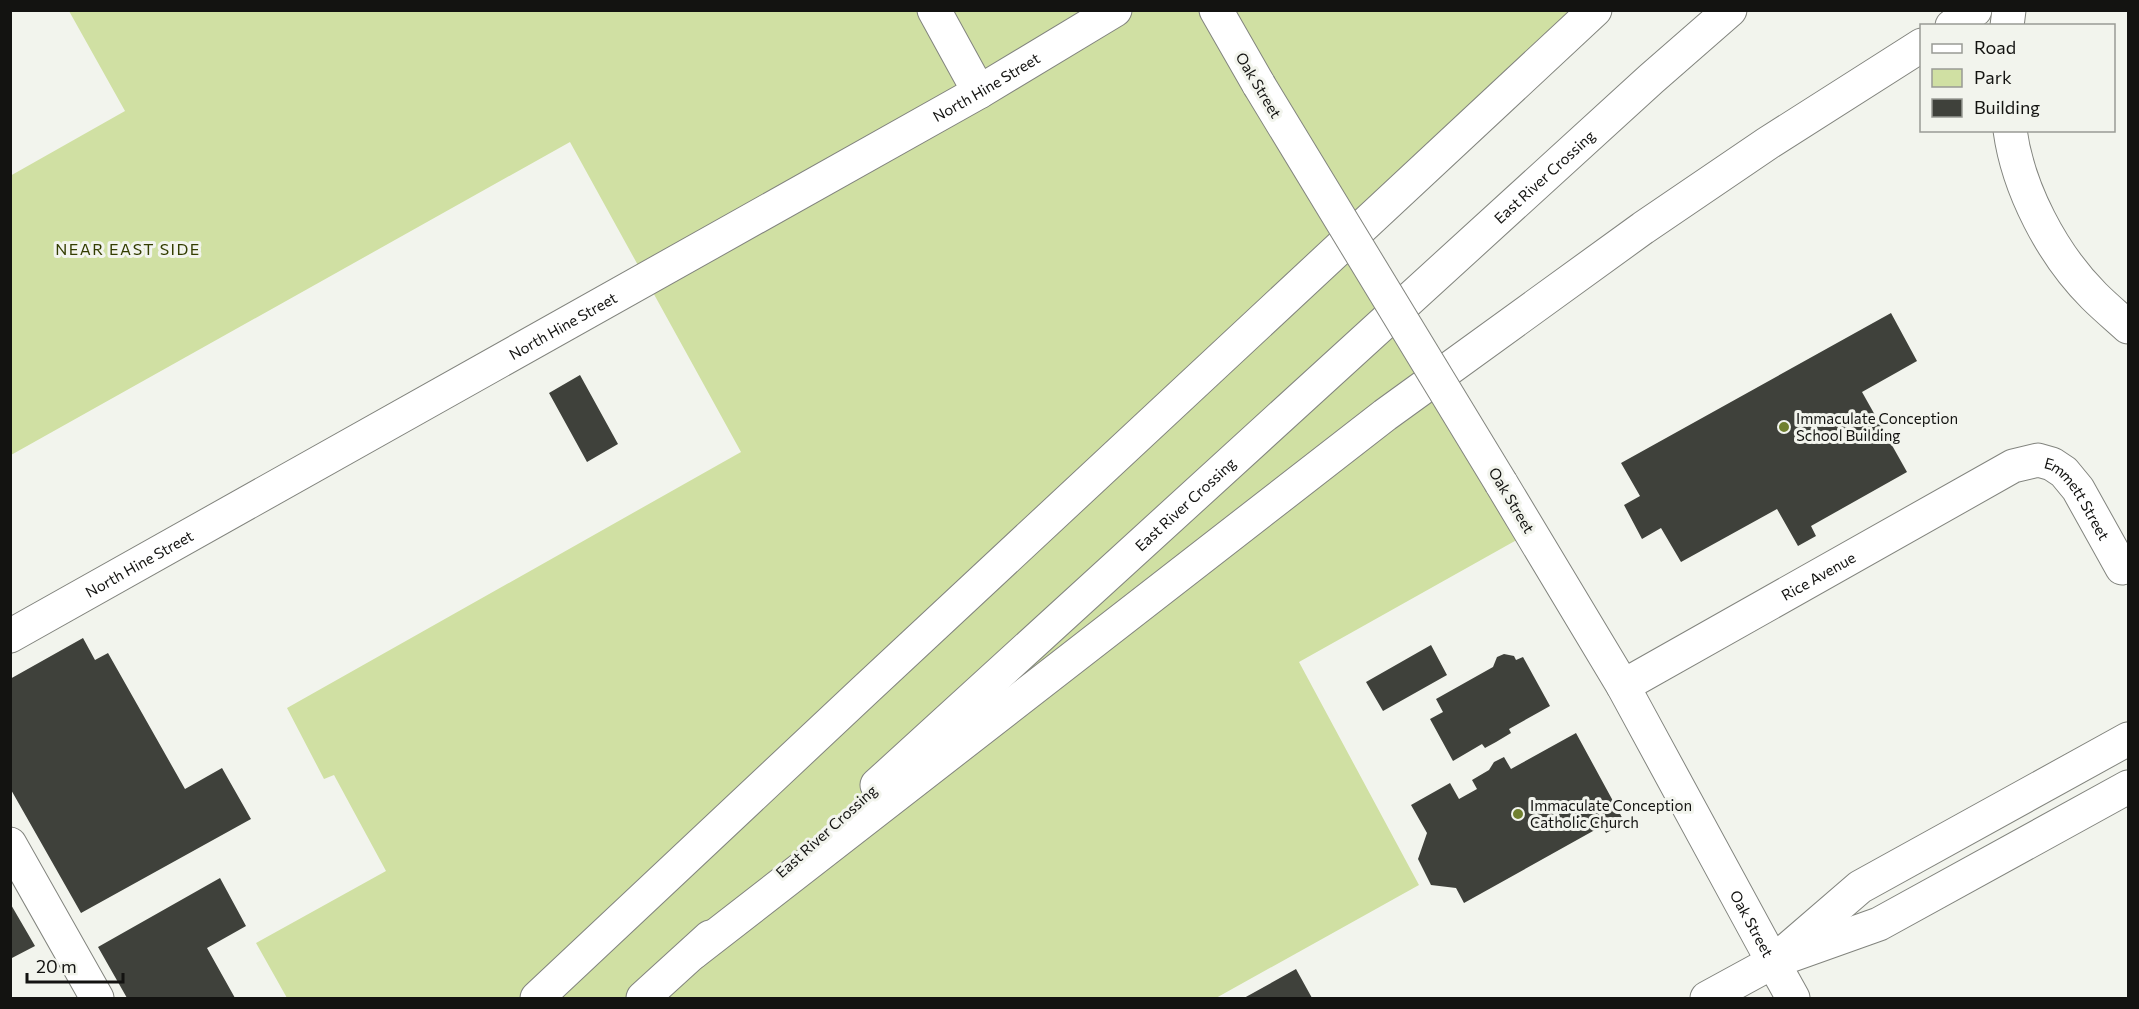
<svg xmlns="http://www.w3.org/2000/svg" width="2139" height="1009" font-family="Commissioner,sans-serif">
<style>
.green{fill:#d0e0a3}
.building{fill:#3f413b}
.lines{fill:none;stroke-linecap:round;stroke-linejoin:round}
.street-casing{stroke:#82847e;stroke-width:35}
.secondary-casing{stroke:#82847e;stroke-width:35}
.primary-casing{stroke:#82847e;stroke-width:35}
.highway-casing{stroke:#82847e;stroke-width:35}
.street{stroke:#fff;stroke-width:33}
.secondary{stroke:#fff;stroke-width:33}
.primary{stroke:#fff;stroke-width:33}
.highway{stroke:#fff;stroke-width:33}
.primary-bridge-casing{stroke:#82847e;stroke-width:35;stroke-linecap:butt}
.primary-bridge{stroke:#fff;stroke-width:33}
.poi-dot{fill:#70802f;stroke:#f2f4ed;stroke-width:2}
.labels{text-anchor:middle;dominant-baseline:central;stroke-width:6;stroke-linejoin:round;paint-order:stroke}
.street-label{font-size:15px;fill:#131311;stroke:#f2f4ed}
.poi-label{font-size:15px;fill:#131311;stroke:#f2f4ed;text-anchor:start}
.neighbourhood-label{font-size:16px;letter-spacing:1.5px;fill:#333d01;stroke:#f2f4ed}
</style>
<rect width="100%" height="100%" fill="#f2f4ed"/>
<!-- green -->
<path class="green" d="M69,11H1595L1348,239L1531,532L1299,662L1419,885L1216,998H287L256,943L386,871L334,775L324,779L287,708L741,452L570,142L11,455L10,176L125,111Z"/>
<!-- building -->
<path class="building" d="M1891,313L1917,361L1862,392L1907,472L1811,526L1816,536L1798,546L1777,509L1681,562L1661,528L1642,539L1624,505L1640,496L1621,463Z
M580,375L618,444L587,462L549,393Z
M83,638L95,660L108,653L185,789L222,768L251,819L81,913L10,788V679Z
M1431,645L1447,675L1383,711L1366,682Z
M1504,654L1514,656L1516,660L1523,657L1550,706L1509,729L1511,733L1496,742L1485,748L1482,744L1453,761L1430,719L1443,712L1436,699L1493,667L1497,657Z
M1576,733L1625,823L1606,833L1602,826L1464,903L1456,888L1431,885L1418,859L1427,833L1411,805L1450,783L1459,799L1477,789L1472,780L1489,770L1494,762L1504,757L1511,769Z
M220,878L246,926L207,948L235,998H127L98,947Z
M10,903L35,946L10,959Z
M1296,969L1312,998H1244Z"/>
<g class="lines">
<!-- street casing -->
<g class="street-casing">
<g id="street">
<path d="M934,10L979,92"/>
<path id="s1" d="M1623,686L2013,466L2038,460L2052,464L2064,472L2078,489L2122,568"/>
<path d="M10,844L97,998"/>
<path d="M1707,998L1773,962"/>
</g>
</g>
<!-- secondary casing -->
<g class="secondary-casing">
<g id="secondary">
<path id="s2" d="M10,636L979,92L1115,10"/>
</g>
</g>
<!-- primary casing -->
<g class="primary-casing">
<g id="primary">
<path d="M1216,10L1259,85"/>
<path id="s3" d="M1501,483L1623,686L1773,962"/>
</g>
</g>
<!-- highway casing -->
<g class="highway-casing">
<g id="highway">
<path d="M1952,26L1975,10"/>
<path d="M2007,26L2009,10"/>
<path d="M2010,130C2018,189 2052,254 2094,296C2105,307 2117,317 2128,327"/>
<path id="s4" d="M877,785L1651,79L1730,10"/>
<path d="M693,953L1385,415L1643,228L1768,143L1922,45"/>
<path d="M1792,955L1879,924L2128,787"/>
<path d="M1773,962L1860,887L2128,739"/>
<path d="M1773,962L1793,998"/>
<path d="M537,998L864,691L1595,10"/>
<path d="M643,998L710,937"/>
</g>
</g>
<!-- street -->
<use href="#street" class="street"/>
<!-- secondary -->
<use href="#secondary" class="secondary"/>
<!-- primary -->
<use href="#primary" class="primary"/>
<!-- highway -->
<use href="#highway" class="highway"/>
<!-- primary-bridge casing -->
<g class="primary-bridge-casing">
<path id="primary-bridge" d="M1259,85L1501,483"/>
</g>
<!-- primary-bridge -->
<use href="#primary-bridge" class="primary-bridge"/>
</g>
<!-- markers -->
<g class="poi-dot">
<circle cx="1784" cy="427" r="6"/>
<circle cx="1518" cy="814" r="6"/>
</g>
<g class="labels">
<!-- street labels -->
<g class="street-label">
<text transform="translate(1259 85) rotate(59)">Oak Street</text>
<text stroke="none"><textPath href="#s2" startOffset="1120">North Hine Street</textPath></text>
<text stroke="none"><textPath href="#s4" startOffset="903">East River Crossing</textPath></text>
<text stroke="none"><textPath href="#s2" startOffset="634">North Hine Street</textPath></text>
<text transform="translate(1512 500) rotate(59)">Oak Street</text>
<text stroke="none"><textPath href="#s4" startOffset="417">East River Crossing</textPath></text>
<text stroke="none"><textPath href="#s1" startOffset="531">Emmett Street</textPath></text>
<text stroke="none"><textPath href="#s2" startOffset="148">North Hine Street</textPath></text>
<text stroke="none"><textPath href="#s1" startOffset="224">Rice Avenue</textPath></text>
<text transform="translate(826 831) rotate(-42)">East River Crossing</text>
<text stroke="none"><textPath href="#s3" startOffset="507">Oak Street</textPath></text>
</g>
<!-- poi labels -->
<g class="poi-label">
<text x="1796" y="418">Immaculate Conception<tspan x="1796" dy="17">School Building</tspan></text>
<text x="1530" y="805">Immaculate Conception<tspan x="1530" dy="17">Catholic Church</tspan></text>
</g>
<!-- neighbourhood labels -->
<g class="neighbourhood-label">
<text x="128" y="248">NEAR EAST SIDE</text>
</g>
</g>
<!-- border -->
<rect width="2139" height="1009" fill="none" stroke="#131311" stroke-width="24"/>
<!-- legend -->
<rect x="1920" y="24" width="195" height="108" fill="#f2f4ed" stroke="#999a95" stroke-width="1.5"/>
<rect x="1932" y="44" width="30" height="9" fill="#ffffff" stroke="#999a95" stroke-width="1.5"/>
<text x="1974" y="54" font-size="18" fill="#131311">Road</text>
<rect x="1932" y="69" width="30" height="18" fill="#d0e0a3" stroke="#999a95" stroke-width="1.5"/>
<text x="1974" y="84" font-size="18" fill="#131311">Park</text>
<rect x="1932" y="99" width="30" height="18" fill="#3f413b" stroke="#999a95" stroke-width="1.5"/>
<text x="1974" y="114" font-size="18" fill="#131311">Building</text>
<!-- scale -->
<path d="M27 973v9h96v-9" fill="none" stroke="#131311" stroke-width="3"/>
<text x="36" y="973" font-size="18" fill="#131311" stroke="#f2f4ed" stroke-width="4.5" paint-order="stroke">20 m</text>
</svg>
